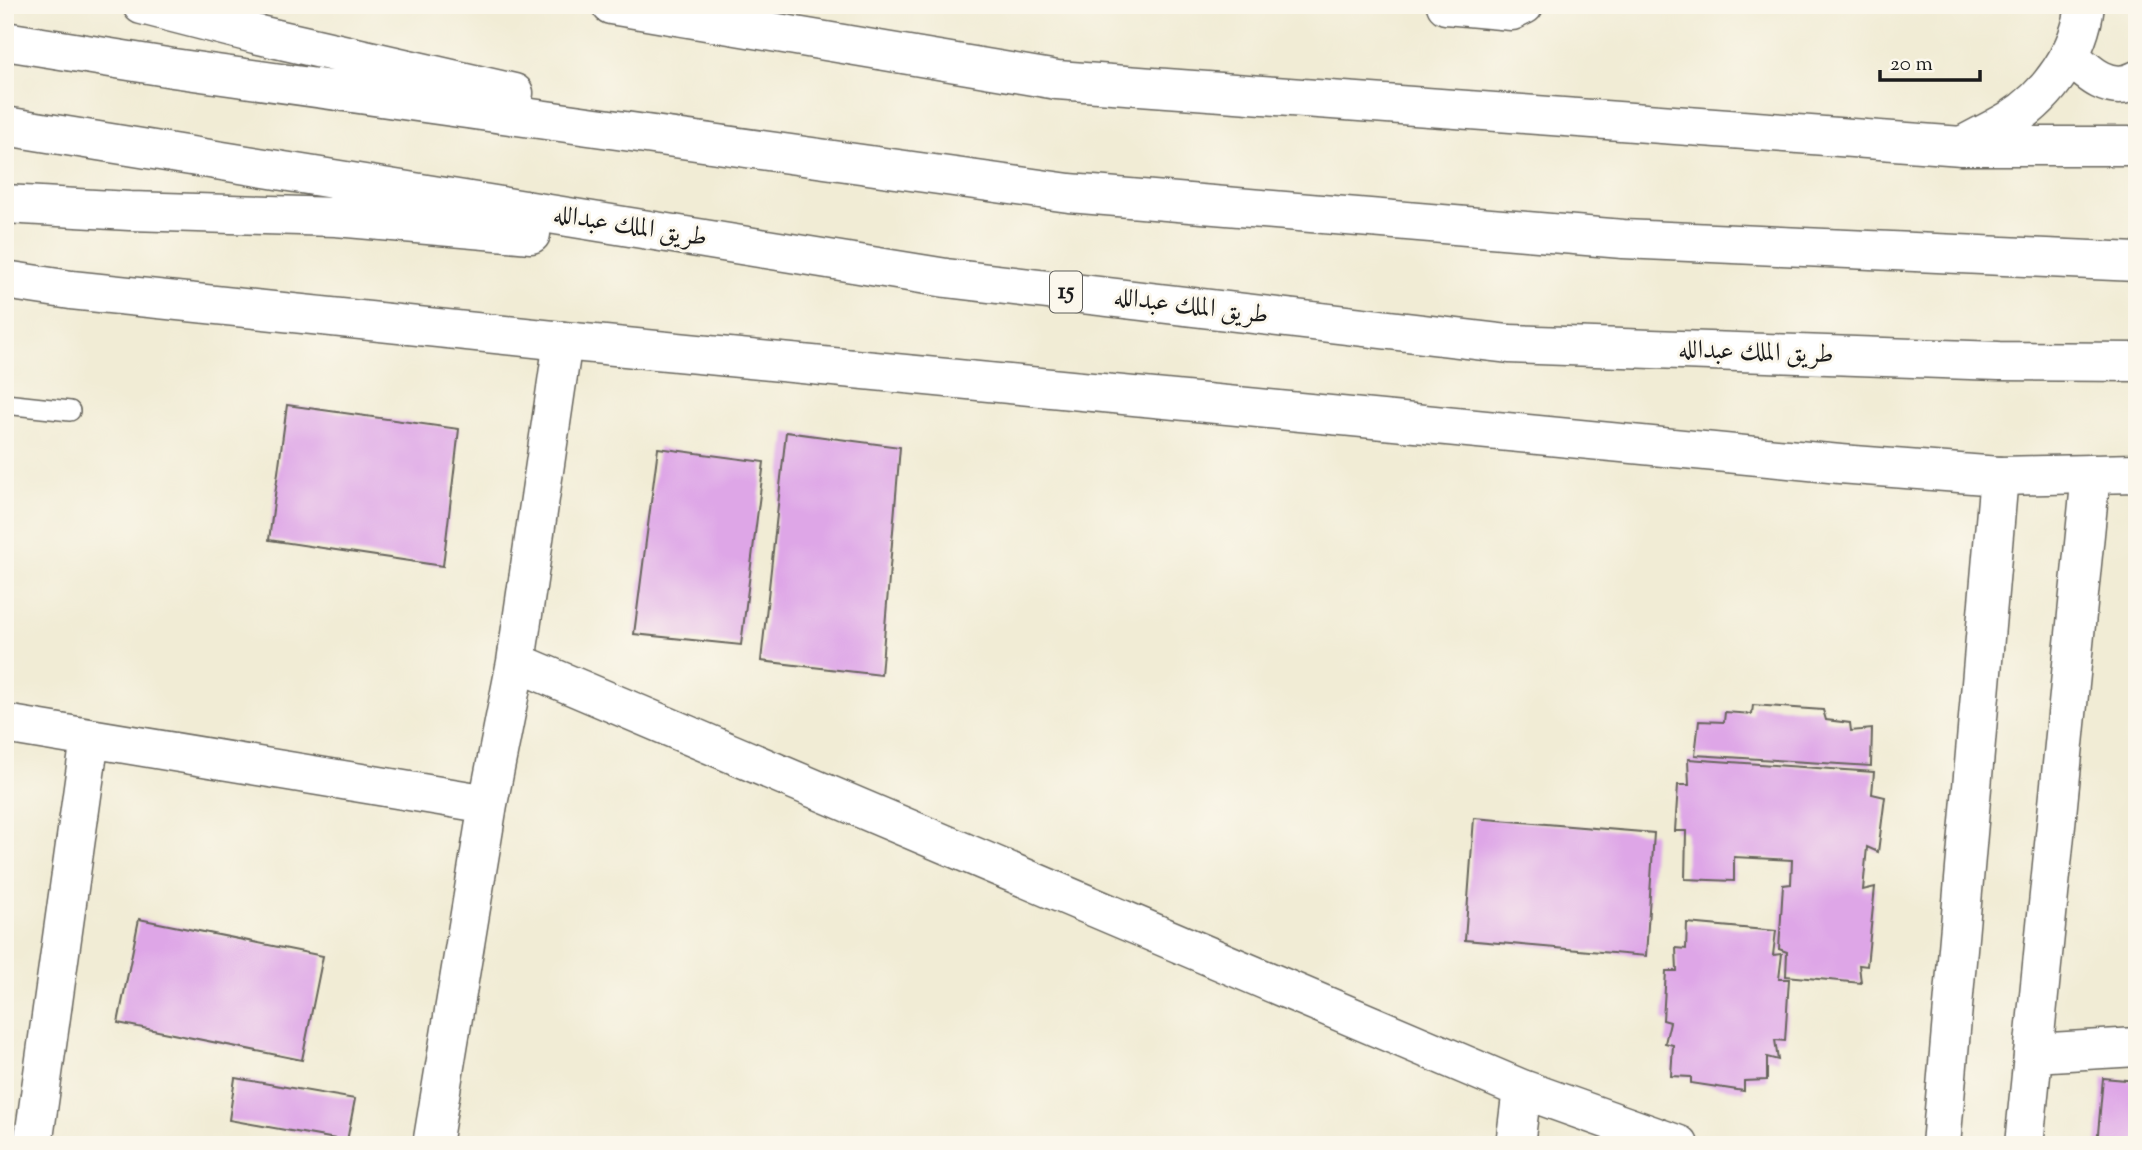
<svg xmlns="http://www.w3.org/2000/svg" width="2142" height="1150" font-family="'Sorts Mill Goudy',Amiri,serif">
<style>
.building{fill:#dea6e7}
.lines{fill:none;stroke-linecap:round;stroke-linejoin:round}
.lane-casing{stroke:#67655d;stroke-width:22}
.street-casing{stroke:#67655d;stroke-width:41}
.secondary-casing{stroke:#67655d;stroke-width:41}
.highway-casing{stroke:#67655d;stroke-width:41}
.lane{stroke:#fff;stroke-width:19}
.street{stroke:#fff;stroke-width:38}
.secondary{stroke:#fff;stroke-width:38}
.highway{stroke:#fff;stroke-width:38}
.labels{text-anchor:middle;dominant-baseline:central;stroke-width:6;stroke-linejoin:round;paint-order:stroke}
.shield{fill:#fbf7ec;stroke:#5f5e5a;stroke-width:2}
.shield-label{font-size:24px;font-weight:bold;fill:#1c1c1c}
.street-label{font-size:26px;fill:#1c1c1c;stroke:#fbf7ec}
</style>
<rect width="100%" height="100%" fill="#fbf7ec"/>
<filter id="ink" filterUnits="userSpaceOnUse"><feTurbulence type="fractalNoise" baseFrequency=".0143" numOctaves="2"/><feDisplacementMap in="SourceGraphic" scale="14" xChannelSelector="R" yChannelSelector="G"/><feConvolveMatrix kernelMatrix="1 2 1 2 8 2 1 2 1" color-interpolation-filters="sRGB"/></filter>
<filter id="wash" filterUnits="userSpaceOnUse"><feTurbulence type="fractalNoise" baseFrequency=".00686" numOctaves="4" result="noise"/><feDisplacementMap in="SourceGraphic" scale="28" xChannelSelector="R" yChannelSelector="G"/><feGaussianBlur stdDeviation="1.57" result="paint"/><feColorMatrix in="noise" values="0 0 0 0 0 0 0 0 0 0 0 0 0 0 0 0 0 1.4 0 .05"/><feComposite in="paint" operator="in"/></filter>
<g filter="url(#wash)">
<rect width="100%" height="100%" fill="#f1ecd5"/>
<g id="blocks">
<!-- building -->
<path class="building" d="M287,405L459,429L443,566L269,540Z
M786,432L900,447L881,675L761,661Z
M658,448L764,462L741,645L634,634Z
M1753,705L1823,710L1826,720L1850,723L1851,731L1872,729L1871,766L1695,755L1699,721L1724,722L1725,712L1752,714Z
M1688,759L1874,772L1872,794L1885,797L1878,852L1867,847L1863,890L1875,887L1867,966L1859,965L1861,983L1786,976L1787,952L1779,949L1783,885L1791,884L1792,860L1734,857V881L1685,879L1686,831H1675L1678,785H1689Z
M1474,818L1654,833L1646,956L1465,940Z
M139,919L323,956L302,1060L118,1023Z
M1687,923L1776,931L1773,955L1782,954L1779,979H1789L1785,1041L1775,1040L1778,1060L1767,1057V1080L1744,1081V1091L1691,1083V1077L1671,1076L1673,1045L1665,1043L1670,1022L1663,1020L1666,971H1677L1676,948L1686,949Z
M235,1078L355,1099L347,1141L229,1120Z
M2103,1078L2137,1081V1145H2097Z"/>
</g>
</g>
<g filter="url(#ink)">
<use href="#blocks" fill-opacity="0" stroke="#67655d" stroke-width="2"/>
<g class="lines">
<!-- lane casing -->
<g class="lane-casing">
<path id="lane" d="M5,404L70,411"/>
</g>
<!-- street casing -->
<g class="street-casing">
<path id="street" d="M1446,5L1512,11L1524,5
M2069,55C2087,72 2110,95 2137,80
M1962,146C1978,137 1995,129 2010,120C2049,96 2080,51 2085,5
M516,662L1522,1089L1679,1145
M5,724L488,804
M2033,1053L2137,1047
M33,1145L90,738
M432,1145L488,804L516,662L563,341
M1515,1145L1522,1089
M1941,1145L1999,476
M2024,1145L2091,474"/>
</g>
<!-- secondary casing -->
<g class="secondary-casing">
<path id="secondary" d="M611,5L1057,80L1962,146H2137
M5,280L71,290L563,341L1840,464L1999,476L2137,473"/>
</g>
<!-- highway casing -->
<g class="highway-casing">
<path id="highway" d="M142,5L255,34L514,93
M5,41L173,68L1069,193L1623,239L2137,262
M5,126L946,278L1509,344L1999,361L2137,362
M5,204L130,211L336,217L531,234"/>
</g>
<!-- lane -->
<use href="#lane" class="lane"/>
<!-- street -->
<use href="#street" class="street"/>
<!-- secondary -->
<use href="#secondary" class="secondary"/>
<!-- highway -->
<use href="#highway" class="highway"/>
</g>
</g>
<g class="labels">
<!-- shield labels -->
<rect class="shield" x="1050" y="271.5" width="32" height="41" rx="5"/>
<g class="shield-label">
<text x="1066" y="292">15</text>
</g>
<!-- street labels -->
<g class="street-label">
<text transform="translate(630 227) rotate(9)">طريق الملك عبدالله</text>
<text transform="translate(1191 307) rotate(7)">طريق الملك عبدالله</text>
<text transform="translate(1756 353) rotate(2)">طريق الملك عبدالله</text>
</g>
</g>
<!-- margin -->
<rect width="2142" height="1150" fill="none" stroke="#fbf7ec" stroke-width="28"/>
<!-- scale -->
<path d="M1880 70v10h100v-10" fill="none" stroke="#1c1c1c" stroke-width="3.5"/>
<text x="1890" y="70" font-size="21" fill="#1c1c1c" stroke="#fbf7ec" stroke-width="5" paint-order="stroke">20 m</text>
</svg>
